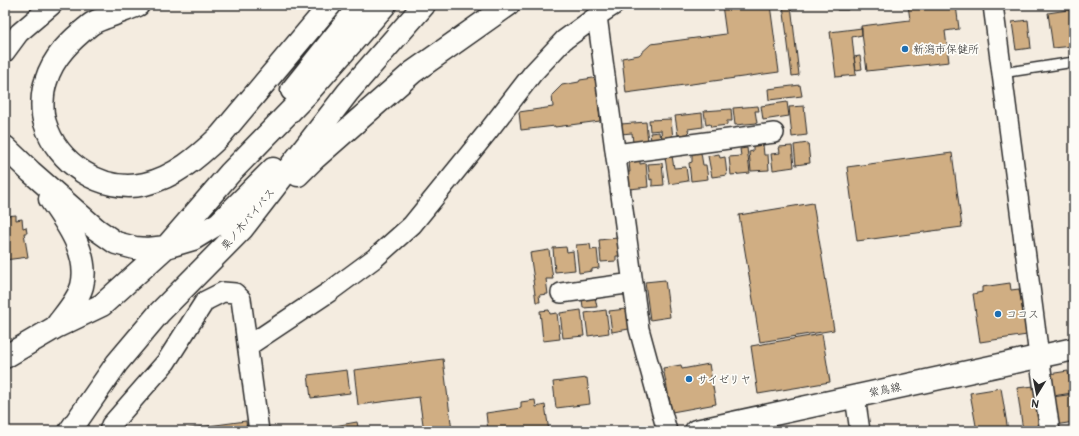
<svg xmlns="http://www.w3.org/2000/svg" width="1079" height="436" font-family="Pangolin,'Klee One',sans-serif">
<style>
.building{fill:#d0ae83;stroke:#2b2b2b}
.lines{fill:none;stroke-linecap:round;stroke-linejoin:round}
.service-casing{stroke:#2b2b2b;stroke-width:12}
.minor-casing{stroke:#2b2b2b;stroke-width:22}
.tertiary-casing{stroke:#2b2b2b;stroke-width:25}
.trunk-casing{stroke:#2b2b2b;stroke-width:25}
.service{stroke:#fdfcf7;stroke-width:9}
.minor{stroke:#fdfcf7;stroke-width:19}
.tertiary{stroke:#fdfcf7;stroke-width:22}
.trunk{stroke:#fdfcf7;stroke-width:22}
.poi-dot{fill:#1f6fb2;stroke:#fdfcf7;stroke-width:1.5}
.labels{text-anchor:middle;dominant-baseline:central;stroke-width:3.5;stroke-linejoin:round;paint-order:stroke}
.poi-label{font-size:11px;fill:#2b2b2b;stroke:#fdfcf7;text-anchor:start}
.street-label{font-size:11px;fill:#2b2b2b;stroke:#fdfcf7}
</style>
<rect width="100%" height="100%" fill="#f4ece0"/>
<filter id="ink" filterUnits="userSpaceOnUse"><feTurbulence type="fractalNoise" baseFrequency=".025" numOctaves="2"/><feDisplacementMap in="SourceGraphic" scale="8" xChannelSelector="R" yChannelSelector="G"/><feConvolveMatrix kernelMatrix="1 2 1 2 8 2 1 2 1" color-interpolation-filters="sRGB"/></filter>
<g filter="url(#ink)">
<!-- building -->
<path class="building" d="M722,5H770L779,72L626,93L622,58L639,55L651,44L726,34Z
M783,5H791L799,75L792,76Z
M836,5H848V10H837Z
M908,5H956L959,29L945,31L949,62L867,71L861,26L910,20Z
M1074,9V46L1053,48L1048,13Z
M1028,20L1031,48L1016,50L1012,22Z
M862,28V35L852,37L856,75L836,77L830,32Z
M860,56L862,69L856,70L854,57Z
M593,78L596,81L600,121L555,127V126L521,130L519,112L553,107L552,95L562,85L579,82L580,80Z
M800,85L802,96L769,100L768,89Z
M787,102L789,116L763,120L761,106Z
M758,106L759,111H755L757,123L735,125L733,108Z
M804,106L807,135L792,137L789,107Z
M731,109L732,121H727V125L711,127L710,124L706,125L704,111Z
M702,113L703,127L688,129L689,134L678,135L675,116Z
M671,119L673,139L662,140L661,130L650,131L649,120Z
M646,122L648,142L633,143L632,133L621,134V124Z
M659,132L660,140L651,141L650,133Z
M808,143L810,163L796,165L794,145Z
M763,145L764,155H768L769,170L751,171L749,152L753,151V146Z
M792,146L794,167L773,170L771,154L780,153L779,147Z
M747,148L750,173L731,175L729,157L741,156L740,149Z
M701,153L703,165H706L708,179L691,181L689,163L692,162V154Z
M952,153L962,227L857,241L847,167Z
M719,154L720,158L725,157L727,175L712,177L708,156Z
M672,156L674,168L686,167L688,181L669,184L665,157Z
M640,160V164L646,163L648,187L630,189L628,172H630L629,161Z
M662,163L664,185L652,186V179L650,180L648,164Z
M813,203L834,330L760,342L739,215Z
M16,215V220L22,219L23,228L26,227L27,233H24L28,257L5,260V221H6V216Z
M617,238L619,256H616V261L601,262L599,240Z
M590,244L591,250L597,249L599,268L592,269V271L579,273L576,245Z
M566,247L567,252L573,251L575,270L555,272L553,248Z
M549,250L553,279H546L548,294L539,295L540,302H536L533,280H534L530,253Z
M665,280L670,317L650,320L645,282Z
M1010,283L1011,290L1019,289L1027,335L980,342L973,294L982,292V287Z
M595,297L597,307L583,308L582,299Z
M626,309L629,329L612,332L609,311Z
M549,310L550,314L557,313L560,339L543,341L540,311Z
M581,310L584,336L563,338L560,313Z
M606,310L609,333L588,336L585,313Z
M822,334L830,382L758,394L751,346Z
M443,359L452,431H424L419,397L358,405L354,370Z
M709,364L716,404L672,412L663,368L681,365L682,369Z
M347,370L350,393L311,398L308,375Z
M1068,371L1072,393L1053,396L1049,374Z
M587,378L590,404L556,408L553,382Z
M1034,386L1039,431H1023L1017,388Z
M1001,388L1008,431H977L970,393Z
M1074,394V422L1055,425L1052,397Z
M535,400L536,407L545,405L549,431H488L486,413L521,408V402Z
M246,421L247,431H170Z
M357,422L359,431H334V426Z"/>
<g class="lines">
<!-- service casing -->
<g class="service-casing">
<path id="service" d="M1002,73L1074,62"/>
</g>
<!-- minor casing -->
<g class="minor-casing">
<path id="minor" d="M993,5L1039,356L1050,431
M597,16L639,329L667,431
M5,52L19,33L52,5
M616,154L774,133
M561,293L633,283
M248,346L329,292L375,258L412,225L489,130L533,73L564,40L597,16L614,5
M855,397L860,431
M109,431L111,425L166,362L205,301L223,292L235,293L241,299L259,431"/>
</g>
<!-- tertiary casing -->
<g class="tertiary-casing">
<path id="tertiary" d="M696,431L1074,349"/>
</g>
<!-- trunk casing -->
<g class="trunk-casing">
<path id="trunk" d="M138,5C128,9 117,13 107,17C102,19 95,21 90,25C71,40 53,57 46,81C42,92 41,112 45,123C57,163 102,194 145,184C175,177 198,157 220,136L330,5
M292,90L360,5
M5,147L31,172L96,229L116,243L135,248L148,249L166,247L193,239L219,223L273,169
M298,175L315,158L413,72L508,5
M50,199C67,223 90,255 82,286C78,300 66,313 57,325
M5,357L56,327L102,305L166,247L230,173L306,95L385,5
M70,431L117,363L160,312L242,229L348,92L424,5"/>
</g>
<!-- service -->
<use href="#service" class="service"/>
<!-- minor -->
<use href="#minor" class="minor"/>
<!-- tertiary -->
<use href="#tertiary" class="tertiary"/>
<!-- trunk -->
<use href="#trunk" class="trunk"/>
</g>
</g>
<!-- markers -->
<g class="poi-dot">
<circle cx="905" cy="49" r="4"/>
<circle cx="998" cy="314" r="4"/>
<circle cx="689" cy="379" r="4"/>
</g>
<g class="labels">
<!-- poi labels -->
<g class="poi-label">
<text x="913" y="49">新潟市保健所</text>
<text x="1006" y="314">ココス</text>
<text x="697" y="379">サイゼリヤ</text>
</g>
<!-- street labels -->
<g class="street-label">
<text transform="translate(248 219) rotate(-50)">栗ノ木バイパス</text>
<text transform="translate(885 390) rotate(-12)">紫鳥線</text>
</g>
</g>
<!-- margin -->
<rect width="1079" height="436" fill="none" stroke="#fdfcf7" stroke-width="20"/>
<rect x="10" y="10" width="1059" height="416" fill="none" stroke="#2b2b2b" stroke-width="1.5" filter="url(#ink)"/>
<!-- north arrow -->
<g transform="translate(1037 394) rotate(190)" stroke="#fdfcf7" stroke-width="3" paint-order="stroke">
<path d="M0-3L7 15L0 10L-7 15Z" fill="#2b2b2b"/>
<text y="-6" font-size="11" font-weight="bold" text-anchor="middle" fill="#2b2b2b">N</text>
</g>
</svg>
